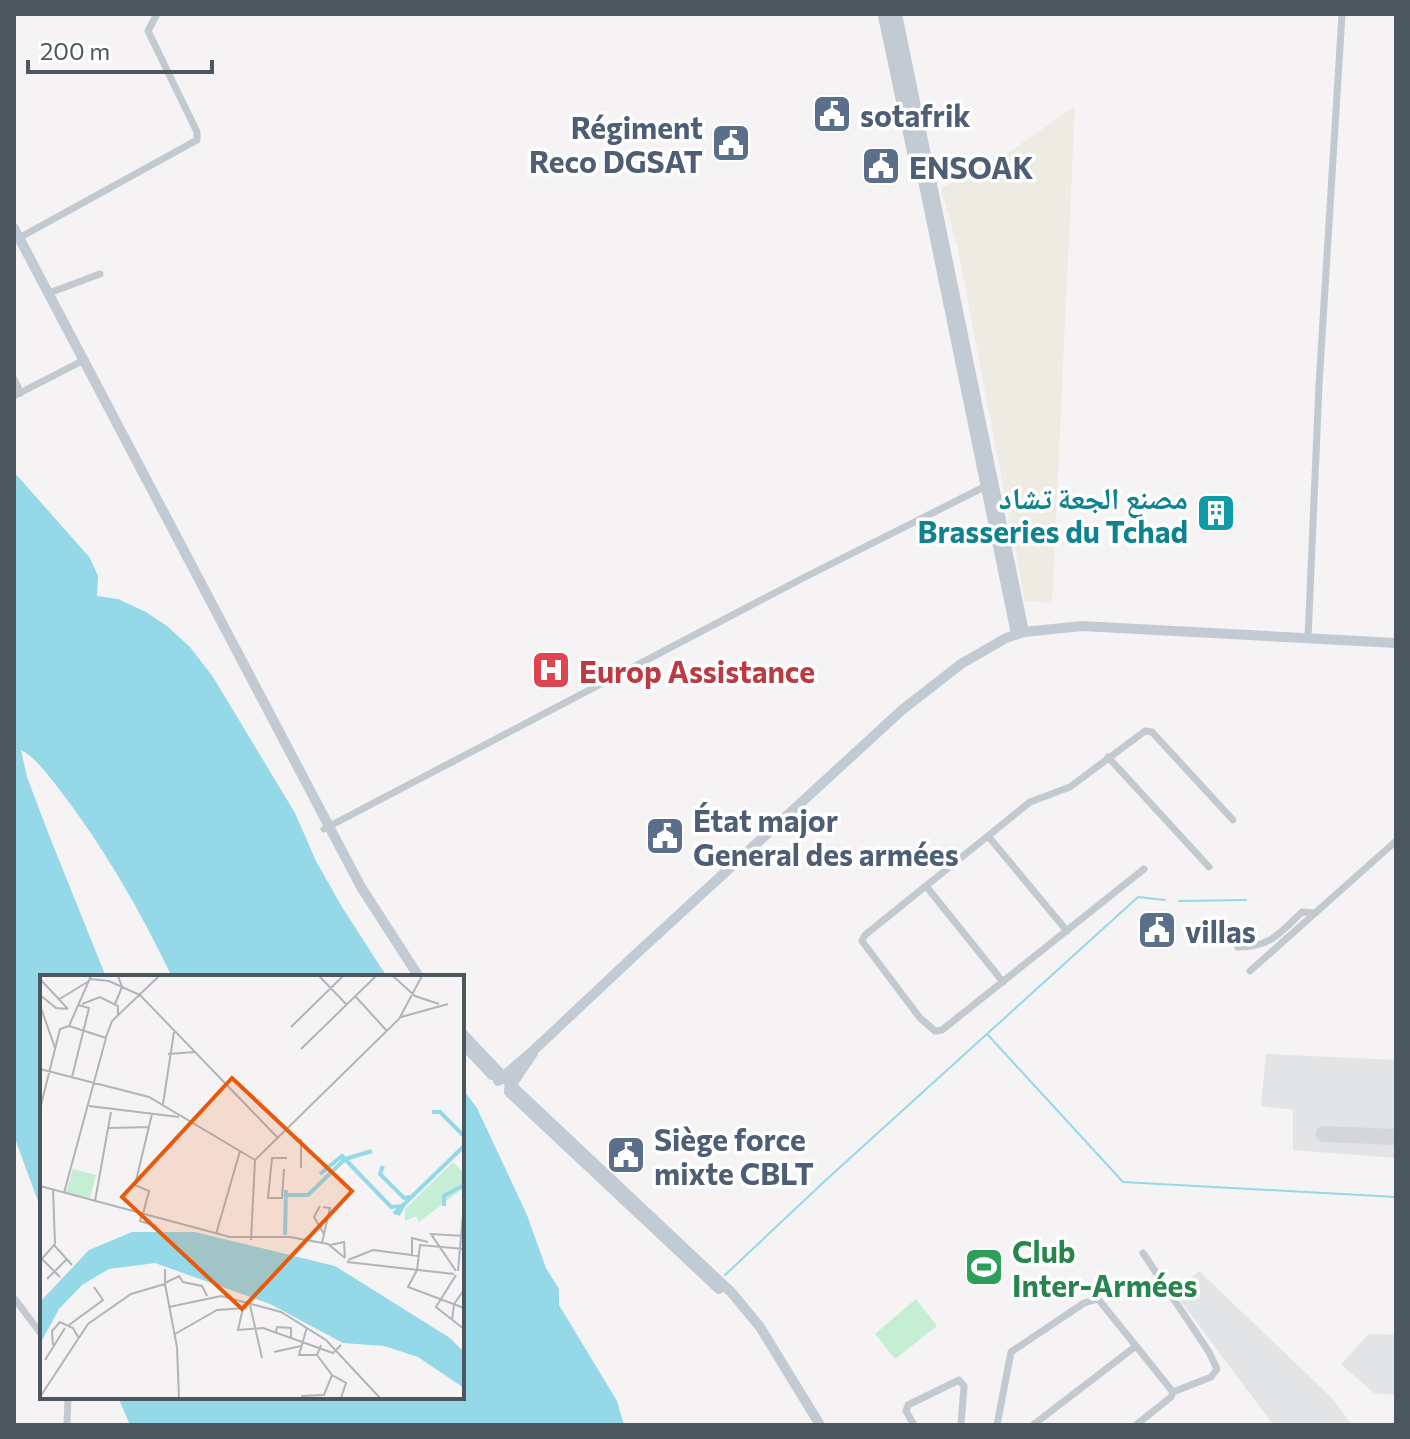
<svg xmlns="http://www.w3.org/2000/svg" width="1410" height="1439" font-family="Commissioner,'Noto Naskh Arabic',sans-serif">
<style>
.commercial{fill:#eeebe3}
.airport{fill:#e2e4e6}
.green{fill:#c5eed4}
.water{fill:#95d8e8}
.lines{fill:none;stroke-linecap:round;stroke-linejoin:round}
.stream{stroke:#95d8e8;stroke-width:2}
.taxiway{stroke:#d5d6d8;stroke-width:16}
.street{stroke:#c2cad0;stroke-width:7}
.secondary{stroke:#c2cbd4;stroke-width:10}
.labels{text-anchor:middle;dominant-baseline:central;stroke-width:7;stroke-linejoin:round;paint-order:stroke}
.service-label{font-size:30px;font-weight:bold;fill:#4e5e75;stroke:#fff;text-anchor:start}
.culture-label{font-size:30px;font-weight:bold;fill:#0d838f;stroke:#fff;text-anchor:end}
.health-label{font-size:30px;font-weight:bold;fill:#be3a42;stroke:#fff;text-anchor:start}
.leisure-label{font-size:30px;font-weight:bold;fill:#27864d;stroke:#fff;text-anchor:start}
.inset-river{fill:none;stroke:#95d8e8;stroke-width:4}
.inset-road{fill:none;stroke:#b1b4b8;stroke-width:2}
.view{fill:#e8590c;fill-opacity:0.15;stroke:#e8590c;stroke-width:4}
.inset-edge{fill:none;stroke:#4b565f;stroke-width:4}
</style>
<rect width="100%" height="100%" fill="#f5f3f3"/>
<!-- commercial -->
<path class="commercial" d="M1075,106L1052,603L1025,601L958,249L941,188L1005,155Z"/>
<!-- airport -->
<path class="airport" d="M1266,1054L1396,1060V1158L1293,1150V1110L1261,1106Z
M1199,1271L1332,1398L1352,1425H1268L1272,1423L1174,1292Z
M1369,1334L1396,1335V1395L1374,1393L1341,1364Z"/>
<!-- green -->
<path class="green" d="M916,1299L937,1326L895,1359L875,1334Z"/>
<!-- water -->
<path class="water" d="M14,472L90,558L98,576L97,596L118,599L146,612L167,626L190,647L213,677L295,813L316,861L342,907L387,977H172C140,910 102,844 56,785C46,773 34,756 21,750L27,777L49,835L106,977H42V1212L14,1136Z
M462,1088L477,1108L527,1215L546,1268L559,1289V1305L617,1401L624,1425H130L118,1397H462Z"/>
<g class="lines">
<!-- stream -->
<path class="stream" d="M1179,901L1246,900
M987,1034L1123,1182L1396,1197
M725,1275L827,1179L1138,897L1165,900"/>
<!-- taxiway -->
<path class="taxiway" d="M1324,1134L1396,1137"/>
<!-- street -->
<path class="street" d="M881,14L915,173L924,181
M19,238L197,140V132L148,31L157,14
M49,293L100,274
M14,379L21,393
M14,396L84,360
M1308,639L1319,385L1342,14
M1108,757L1209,867
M324,829L809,575L990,484
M988,836L1067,931
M1144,869L942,1030L935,1031L920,1018L862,941L865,935L1030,802L1070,787L1145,731L1152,732L1233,820
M926,886L1003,982
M1238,947C1271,947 1280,933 1302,912L1315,913
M1250,971L1396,841
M1143,1253L1209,1352L1217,1369L1211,1377L1173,1392
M14,1298L42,1335
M1136,1346L1173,1392L1171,1397L1136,1425
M67,1425L68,1397
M914,1425L906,1411L908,1405L959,1380L964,1386L961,1425
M997,1425L1011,1352L1084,1303L1098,1299L1136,1346L1033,1425"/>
<!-- secondary -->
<path class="secondary" d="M889,14L1016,634
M897,14L1024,632
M14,228L361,887L419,977
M462,1033L512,1086L732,1293L760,1327L820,1425
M462,1043L492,1075
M498,1081L535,1049L635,955L902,710L961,664L1006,638L1024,632L1082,626L1396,643
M509,1089L533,1053
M509,1092L719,1289"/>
</g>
<!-- icons -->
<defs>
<g id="civic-square" transform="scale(2)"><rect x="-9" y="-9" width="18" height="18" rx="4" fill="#5c6f8a" stroke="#fff"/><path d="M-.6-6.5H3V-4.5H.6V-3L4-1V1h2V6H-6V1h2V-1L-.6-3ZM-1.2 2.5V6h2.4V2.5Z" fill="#fff"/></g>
<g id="building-square" transform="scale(2)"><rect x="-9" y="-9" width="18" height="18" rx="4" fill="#0f9aa8" stroke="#fff"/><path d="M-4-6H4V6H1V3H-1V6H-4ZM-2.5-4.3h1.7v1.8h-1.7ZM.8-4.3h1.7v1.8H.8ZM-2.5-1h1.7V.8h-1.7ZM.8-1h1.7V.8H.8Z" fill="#fff"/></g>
<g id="hospital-square" transform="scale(2)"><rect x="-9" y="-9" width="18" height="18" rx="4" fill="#e0444e" stroke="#fff"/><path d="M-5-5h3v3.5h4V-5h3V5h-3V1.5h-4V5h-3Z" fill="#fff"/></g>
<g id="stadium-square" transform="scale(2)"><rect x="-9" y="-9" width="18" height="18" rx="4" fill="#2e9e5b" stroke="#fff"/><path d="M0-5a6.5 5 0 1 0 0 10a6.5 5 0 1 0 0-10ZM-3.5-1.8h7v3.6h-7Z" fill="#fff"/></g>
</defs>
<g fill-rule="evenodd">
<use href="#civic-square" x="832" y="114"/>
<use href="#civic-square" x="731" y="143"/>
<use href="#civic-square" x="881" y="166"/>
<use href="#building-square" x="1216" y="513"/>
<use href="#hospital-square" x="551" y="670"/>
<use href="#civic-square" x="665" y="836"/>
<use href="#civic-square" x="1157" y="930"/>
<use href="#civic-square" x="626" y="1155"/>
<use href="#stadium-square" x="984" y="1267"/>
</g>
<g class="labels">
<!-- service labels -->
<g class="service-label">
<text x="860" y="114">sotafrik</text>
<text x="703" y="126" text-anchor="end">Régiment<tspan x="703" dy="34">Reco DGSAT</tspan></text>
<text x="909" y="166">ENSOAK</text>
<text x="693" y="819">État major<tspan x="693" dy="34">General des armées</tspan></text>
<text x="1185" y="930">villas</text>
<text x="654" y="1138">Siège force<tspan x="654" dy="34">mixte CBLT</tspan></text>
</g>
<!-- culture labels -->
<g class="culture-label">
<text x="1188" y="496">مصنع الجعة تشاد<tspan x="1188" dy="34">Brasseries du Tchad</tspan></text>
</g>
<!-- health labels -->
<g class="health-label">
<text x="579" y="670">Europ Assistance</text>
</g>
<!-- leisure labels -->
<g class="leisure-label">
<text x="1012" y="1250">Club<tspan x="1012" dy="34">Inter-Armées</tspan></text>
</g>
</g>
<!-- overview -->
<g transform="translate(40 975)">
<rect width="424" height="424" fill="#f5f3f3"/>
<path d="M413,187L424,198L422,214L379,247L376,241L365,246V234ZM33,194L56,200L50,223L26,217Z" fill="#c5eed4"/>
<path d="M92,257H155L295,291L410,363L424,377V413L378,382L344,371L303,368L230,329L115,288L69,294L42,310L19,334L0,369V327L49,275Z" fill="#95d8e8"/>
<path class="inset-river" d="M392,137H400L424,161M343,191L340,199L364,223L371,222M280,199L302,181L351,232L363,231L358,240L360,234M245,220H268L305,184L332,176M404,231V221L422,211M354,239L424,171M245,260L246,215"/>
<path class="inset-road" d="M279,1L307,30M353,1L375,21L399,29M0,4L28,34M50,4L69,6L100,20L237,162M0,20L16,33L28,34M315,21L347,56M18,25L49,6M42,29L60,22L78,31V40M75,29L82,12L78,1M0,30L15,73M361,42L408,29M251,52L303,1M66,62L72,46L119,1M261,74L336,1M128,79L155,77M0,94L109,122L215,185M32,102L49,33L38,30M123,129L134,57M49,131L139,142M0,134L20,54L29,51M69,153L109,152M261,193V164M244,194L242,223H228L232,183H247M0,211L190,262H250L288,269L305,283M24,218L66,63L29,51L51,1M55,226L71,137M280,231L274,242L284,259L282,268M283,232L290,233L284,259M102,239L100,246L116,251M103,239L109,216L95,210L112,139M176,259L200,176M211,265L215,185L359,44L382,1M14,270L32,290M290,270L304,267L305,283M372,280V263L388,267M2,284L20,302M308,285L333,275L379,281M0,286L15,269L13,215M307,287L414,299M377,295L368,312L424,333M377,295L380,270L424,274M416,296L391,259L424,261M418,296L424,228M416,300L396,332L424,354M7,304L27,284M125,308L139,301L143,307L162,311L167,321M125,309L137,372L139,423M210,330L222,383M129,332L181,321L241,337L286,365L340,423M203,333L198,355L223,353L293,378L301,370M412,346L414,329L424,315M29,350L63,325L54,312M267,352L259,380H277L281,370M236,357L237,352L251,353V362M135,359L177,335L206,333M13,370L12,356L20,347L33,353L38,362M234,377L261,371M277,380L292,400L306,408L301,423M5,385L25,353M261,421L284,420L292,400M0,422L48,349L91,319L125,309V294"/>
<path class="view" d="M192,103L312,216L202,334L82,222Z"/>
<rect width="424" height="424" class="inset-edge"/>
</g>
<!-- border -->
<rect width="1410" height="1439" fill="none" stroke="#4b565f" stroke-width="32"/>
<!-- scale -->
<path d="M28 60v12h184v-12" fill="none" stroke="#4b565f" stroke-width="4"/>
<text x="40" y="60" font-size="24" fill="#4b565f" stroke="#ffffff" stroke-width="6" paint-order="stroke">200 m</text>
</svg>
